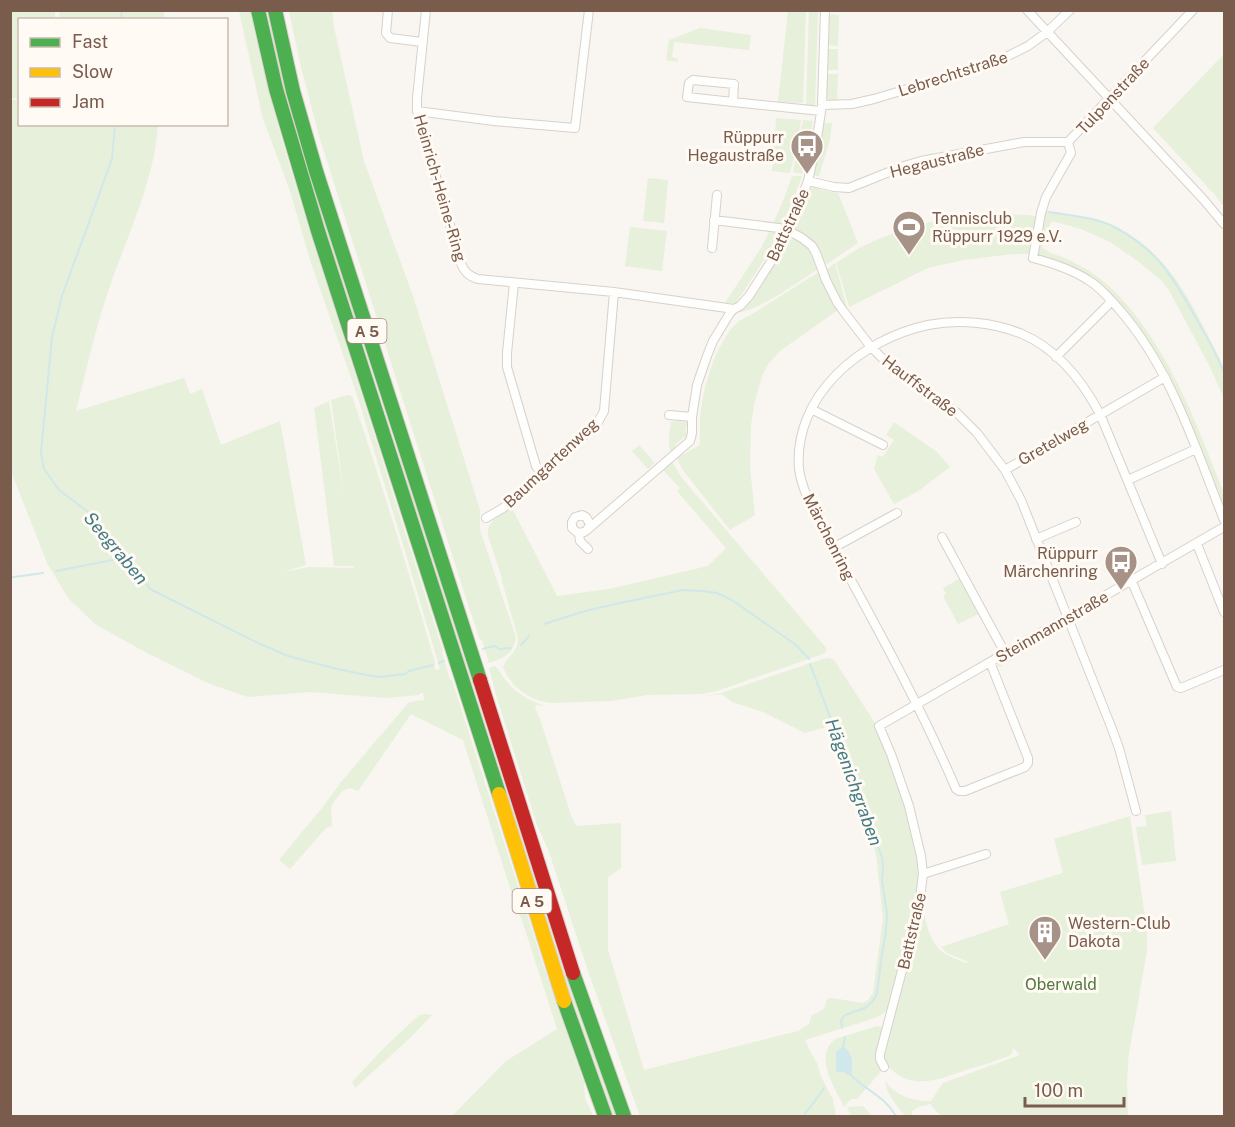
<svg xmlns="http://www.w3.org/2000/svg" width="1235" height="1127" font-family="'Public Sans',sans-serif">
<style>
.green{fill:#e7f0db;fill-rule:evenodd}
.water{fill:#d0e8ea}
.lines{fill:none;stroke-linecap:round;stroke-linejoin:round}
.stream{stroke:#d0e8ea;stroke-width:2}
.street-casing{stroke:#d7d1cb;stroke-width:10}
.fast-casing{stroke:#dad1cc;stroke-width:16}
.slow-casing{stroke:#dad1cc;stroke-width:16}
.jam-casing{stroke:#dad1cc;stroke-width:16}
.street{stroke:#fefefd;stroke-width:8}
.fast{stroke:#4caf50;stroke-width:14}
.slow{stroke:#ffc107;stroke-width:14}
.jam{stroke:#c62828;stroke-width:14}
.labels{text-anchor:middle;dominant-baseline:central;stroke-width:6;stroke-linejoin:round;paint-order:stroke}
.shield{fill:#fffaf3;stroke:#a28b7f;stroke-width:1.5}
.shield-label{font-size:15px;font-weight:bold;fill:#7a5c4d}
.street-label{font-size:16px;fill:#7a5c4d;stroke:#fffaf3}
.poi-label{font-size:16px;fill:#7a5c4d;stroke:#fffaf3;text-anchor:end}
.park-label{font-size:16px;fill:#537a41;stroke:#fffaf3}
.water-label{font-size:18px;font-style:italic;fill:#437c86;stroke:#fffaf3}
</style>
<rect width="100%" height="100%" fill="#f9f5f0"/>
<!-- green -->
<path class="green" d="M10,11H55V19L20,20L19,99L11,98Z
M60,11H164V19H59Z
M239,11H250C272,118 306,221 340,326C374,434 408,543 443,651L442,652L450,680H452L543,964L584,1083L585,1098L593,1116H452L506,1061L557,1029L522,920L518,913L463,740L411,714L358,791L350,788L342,791L333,803L331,808L332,826L326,828L290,869L279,860L322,808L341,782L409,702L424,700L423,692L419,695L386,698L310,692L248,697L210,684L147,653L95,624L68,598L47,563L11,471V100H19L20,124L158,125C154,186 122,246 104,304C93,339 85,375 76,411L184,378L190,394L202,389L221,445L280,421L306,565L283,572L309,567L354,568L353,566H334L314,408L329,401L345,501L331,400L347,395L352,396C382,484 409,573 435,662V670L440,669L401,538L356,392L310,260L290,191L263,119Z
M267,11H269L361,335L359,336C337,265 313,194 292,122C282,85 274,48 267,11Z
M289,11H332L334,27L364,161L414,299L480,510V530L516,637C514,653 504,659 489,663L482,640H480L464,592L319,136L300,63Z
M788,11H806L803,103L778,102Z
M809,11H818L815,105L811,107H806Z
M831,14L839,15L838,46L828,45V20Z
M700,28L751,35L749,50L674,42L672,57L678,59V62L666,60L669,40Z
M827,49H838V70H827Z
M1224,54V207L1215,195L1153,128Z
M827,74H838L837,102L830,101L826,96Z
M776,118L801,120L798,141L790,173L772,171Z
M803,120L813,121L802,174L793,172Z
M823,123H832L830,140L819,176H815L813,173Z
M792,176H802L784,224H773L785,196Z
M648,178L668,180L664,223L643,221Z
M814,186L819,187L820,190L838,193L858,243L827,264L823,263L797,232L795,225L807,192Z
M1045,210C1068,215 1091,217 1113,225C1120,228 1127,233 1133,237C1176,265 1196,313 1219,357L1224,369V398L1209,365L1170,292L1162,281L1139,262L1110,242L1081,229L1052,221L1046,232L1042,247C1049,254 1058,255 1067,259C1082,266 1097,275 1109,286C1167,341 1195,421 1224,493V507L1180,397L1163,365H1161L1120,306L1121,304L1107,291L1082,271L1080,273L1036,255Z
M985,213L1029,215L1038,217L1031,254H1013L963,260L928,268L849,307V306L836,263C847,256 859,247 872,242C903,228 951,215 985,213Z
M630,227L667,231L662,271L625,266Z
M770,230L776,232L779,235L759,268L736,303H725L761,248Z
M793,239C808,242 814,255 818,269L817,270C799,281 761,309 741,312L740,311L753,296L785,243L789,240Z
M835,263L847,308L845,309L826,270Z
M817,273H820L838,310L780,351L769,363L762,376L754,405L751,426L750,467L755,515L730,530L682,469L677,458L700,445C700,431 699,416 702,403C706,378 722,324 749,316Z
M677,421L688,422L690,426H686V433L690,434L687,441L684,437L675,445L677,449L672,453C666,445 670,432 671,422Z
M894,422L937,452L950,467L917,492L894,504L874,469L878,455L883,457L894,440L886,435Z
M639,445L655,463L648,469L632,451Z
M399,459H401L467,666L465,667Z
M672,462L682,478L823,644L826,648V652L823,654L717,691L702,694L647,695L611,701L551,703C530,701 511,687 503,667C507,655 518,654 518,638L501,578H502L488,536C486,520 500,516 512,508L557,596L609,589L708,566L726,548L677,491L680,488L662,469Z
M959,579L978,614L958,624L943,596L946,594L943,588Z
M1061,627L1063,630L1000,667L998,666L997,664L999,661Z
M829,658L834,660L836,663L877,726L902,793L918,864V886L916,904L890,1007L883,1014L875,1018L805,1040L809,1049L817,1063L821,1076L833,1100L836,1116H640L588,971L548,849L537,825L496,695L489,668L495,666C499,670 501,674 504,678C515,693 529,701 546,706L536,705L535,707L540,719L571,815L576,826L621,823V868L608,877V950L644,1070L798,1031L809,1024L812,1015L824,1009L827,999L832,998L863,1003L868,1000L873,993L883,918L876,854L866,820L830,726L805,733L763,712L732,702L722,694L701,697L721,693L823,659Z
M467,674H469L563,967L616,1116H612L588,1050L560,967Z
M1171,811L1176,861L1142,865L1136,827L1147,826L1145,815Z
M1130,816L1147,930V951L1129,1053L1127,1080L1128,1116H941L930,1104L918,1107L911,1112L914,1116H905C897,1106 886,1094 885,1080C894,1096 913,1101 931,1101L943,1083L1020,1055L1013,1048L1012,1053L1009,1056C996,1061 983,1065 969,1069C945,1077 916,1091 893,1071C887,1066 883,1061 883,1052L923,906C925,921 930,944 944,953C951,958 959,960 966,963L968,962L947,953L941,947L1009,924L1000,892L1063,873L1054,839Z
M425,1014L432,1015L410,1038L355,1088L352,1082L385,1047L419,1015Z
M877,1026L881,1027L883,1031L882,1070L857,1099H851L844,1107C835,1087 813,1057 835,1039ZM841,1048C853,1057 855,1060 851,1074L848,1075L843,1072L836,1071V1052Z
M863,1106L872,1116H851L847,1107Z"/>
<!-- water -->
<path class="water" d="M843,1046C853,1054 854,1063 851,1075H848L843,1072H836V1052Z"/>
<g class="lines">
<!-- stream -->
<path class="stream" d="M121,20L122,10
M115,124L112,159L62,296L52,337L41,453L44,469L59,490L95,517L128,557L150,589L256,642L288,656L337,669L367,675L380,677L405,674L409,671L433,665
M1049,212C1071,216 1096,217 1116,228C1158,250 1175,280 1197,320C1207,337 1217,354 1224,373
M56,571L128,557
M10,578L14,577L43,573
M544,624L585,611L620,603L683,590L702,591L717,593L732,600L796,645L809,659
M521,645L529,636
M483,649L495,646L499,649L511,648
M439,663L444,661
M810,664L846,759L855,775L872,820L876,842L882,857L883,867L882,881L887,914L886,931L881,960L878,987L876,996L872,1002L865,1008L845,1015L841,1020L842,1028
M843,1047L845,1037
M849,1073C865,1091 883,1094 896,1116
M803,1116C810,1107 818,1098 824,1088"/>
<!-- street casing -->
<g class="street-casing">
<path id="street" d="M388,10L386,33L390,38L422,42
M426,10L417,98V111L461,263C464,272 469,276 478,279L614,292L734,309
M1027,10L1203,199L1224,224
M693,80L734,84L733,102L687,97L689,83Z
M733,102L821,111
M822,105L852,104L874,99L994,63L1028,46L1047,32L1070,10
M417,111L494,121L575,128L589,10
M1068,142L1071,153L1046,197L1041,213L1033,258C1052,263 1071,269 1088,280C1100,287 1109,298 1118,308C1171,368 1195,447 1224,520
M1068,142L1193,10
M808,181L834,187L849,188L904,166L921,161L1024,142H1068
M714,220L779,228L789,231L802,238L812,246L816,253L826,280L837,302L844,312L871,347L891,367L956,412L977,433L1005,470L1021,500L1112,729L1119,748L1136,811
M712,248L717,195
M514,283L507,353V367L536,466L542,474
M1056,357L1112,301
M811,409L883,445
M669,415L692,417
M1005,470L1165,377
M1128,480L1196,449
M486,518L503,508L597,424L604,411L614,292
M587,530L590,524L586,517L582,515L575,517L572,522V528L578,533L584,532L587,530L690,441L692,433V417L697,385L707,356L713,341L730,313L734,309L740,306L749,296L779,249L789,231L808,181L816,145L822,105L825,10
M579,533L580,541L588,549
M942,537L1005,653
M1036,539L1076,522
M1197,544L1224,612
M833,548L897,513
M1132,582L1177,687L1181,688L1224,670
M990,662L1028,758V763L1025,767L965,791H959L956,789C915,693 863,603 814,512C807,498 801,484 799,469C793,396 861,339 928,325C958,319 993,322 1022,334C1057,349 1083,382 1100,414L1162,564
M923,874L986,854
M884,1067L880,1059V1054L919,906L923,874L921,856L909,806L891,754L879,726L1224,527"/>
</g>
<!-- fast casing -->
<g class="fast-casing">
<path id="fast" d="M258,10L276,89L318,231L499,794
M275,10L293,91L316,171L480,680
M573,973L624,1116
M564,1001L605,1116"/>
</g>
<!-- slow casing -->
<g class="slow-casing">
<path id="slow" d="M499,794L564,1001"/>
</g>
<!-- jam casing -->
<g class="jam-casing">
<path id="jam" d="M480,680L573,973"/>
</g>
<!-- street -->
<use href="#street" class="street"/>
<!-- fast -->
<use href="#fast" class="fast"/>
<!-- slow -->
<use href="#slow" class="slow"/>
<!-- jam -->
<use href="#jam" class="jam"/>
</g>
<!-- icons -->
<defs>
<g id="bus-pin" transform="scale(1.725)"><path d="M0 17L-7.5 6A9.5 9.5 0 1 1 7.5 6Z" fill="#a69286" stroke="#fffaf3"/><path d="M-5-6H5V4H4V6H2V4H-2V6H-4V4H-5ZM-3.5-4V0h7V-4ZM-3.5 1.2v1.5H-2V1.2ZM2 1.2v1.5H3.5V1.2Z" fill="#fff"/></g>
<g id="stadium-pin" transform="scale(1.725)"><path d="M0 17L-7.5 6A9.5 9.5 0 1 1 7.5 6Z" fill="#a69286" stroke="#fffaf3"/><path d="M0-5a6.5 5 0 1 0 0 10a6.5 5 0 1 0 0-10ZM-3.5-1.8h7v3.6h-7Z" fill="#fff"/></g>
<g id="building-pin" transform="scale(1.725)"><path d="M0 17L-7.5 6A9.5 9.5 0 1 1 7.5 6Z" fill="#a69286" stroke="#fffaf3"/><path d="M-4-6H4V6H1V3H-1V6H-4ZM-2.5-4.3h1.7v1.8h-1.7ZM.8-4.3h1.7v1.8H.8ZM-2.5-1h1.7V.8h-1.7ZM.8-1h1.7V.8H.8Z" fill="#fff"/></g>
</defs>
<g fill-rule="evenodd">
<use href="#bus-pin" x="807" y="146"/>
<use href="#stadium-pin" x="909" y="227"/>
<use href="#bus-pin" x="1121" y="562"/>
<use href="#building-pin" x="1045" y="932"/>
</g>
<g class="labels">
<!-- shield labels -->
<g class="shield">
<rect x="347.5" y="319" width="39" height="24" rx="4.5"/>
<rect x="512.5" y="889" width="39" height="24" rx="4.5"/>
</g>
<g class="shield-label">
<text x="367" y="331">A 5</text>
<text x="532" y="901">A 5</text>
</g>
<!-- street labels -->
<g class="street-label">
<text transform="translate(953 74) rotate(-18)">Lebrechtstraße</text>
<text transform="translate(1113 96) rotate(-47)">Tulpenstraße</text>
<text transform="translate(937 161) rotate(-14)">Hegaustraße</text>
<text transform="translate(440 188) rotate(74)">Heinrich-Heine-Ring</text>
<text transform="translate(788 225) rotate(-65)">Battstraße</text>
<text transform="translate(920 386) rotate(37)">Hauffstraße</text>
<text transform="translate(1053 442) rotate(-30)">Gretelweg</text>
<text transform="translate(551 463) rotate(-43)">Baumgartenweg</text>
<text transform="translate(829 537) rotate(63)">Märchenring</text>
<text transform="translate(1052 627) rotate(-30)">Steinmannstraße</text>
<text transform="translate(912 931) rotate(-77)">Battstraße</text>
</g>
<!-- poi labels -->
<g class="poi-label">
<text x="784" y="137">Rüppurr<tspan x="784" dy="18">Hegaustraße</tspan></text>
<text x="932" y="218" text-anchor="start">Tennisclub<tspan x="932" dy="18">Rüppurr 1929 e.V.</tspan></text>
<text x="1098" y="553">Rüppurr<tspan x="1098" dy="18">Märchenring</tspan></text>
<text x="1068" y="923" text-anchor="start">Western-Club<tspan x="1068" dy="18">Dakota</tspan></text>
</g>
<!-- park labels -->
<g class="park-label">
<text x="1061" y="984">Oberwald</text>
</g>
<!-- water labels -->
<g class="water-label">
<text transform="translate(116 548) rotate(50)">Seegraben</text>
<text transform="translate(854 782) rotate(70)">Hägenichgraben</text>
</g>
</g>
<!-- border -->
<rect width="1235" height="1127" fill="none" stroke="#7a5c4d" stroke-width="24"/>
<!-- legend -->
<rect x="18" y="18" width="210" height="108" fill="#fffaf3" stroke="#cabbb1" stroke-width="1.5"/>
<rect x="30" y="38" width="30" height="9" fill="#4caf50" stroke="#cabbb1" stroke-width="1.5"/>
<text x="72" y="48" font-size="18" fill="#7a5c4d">Fast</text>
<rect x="30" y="68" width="30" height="9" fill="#ffc107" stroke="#cabbb1" stroke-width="1.5"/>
<text x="72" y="78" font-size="18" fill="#7a5c4d">Slow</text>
<rect x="30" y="98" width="30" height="9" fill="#c62828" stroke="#cabbb1" stroke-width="1.5"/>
<text x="72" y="108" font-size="18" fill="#7a5c4d">Jam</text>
<!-- scale -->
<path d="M1025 1097v9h99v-9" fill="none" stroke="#7a5c4d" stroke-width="3"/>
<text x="1034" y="1097" font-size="18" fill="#7a5c4d" stroke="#fffaf3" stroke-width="4.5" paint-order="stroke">100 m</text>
</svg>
